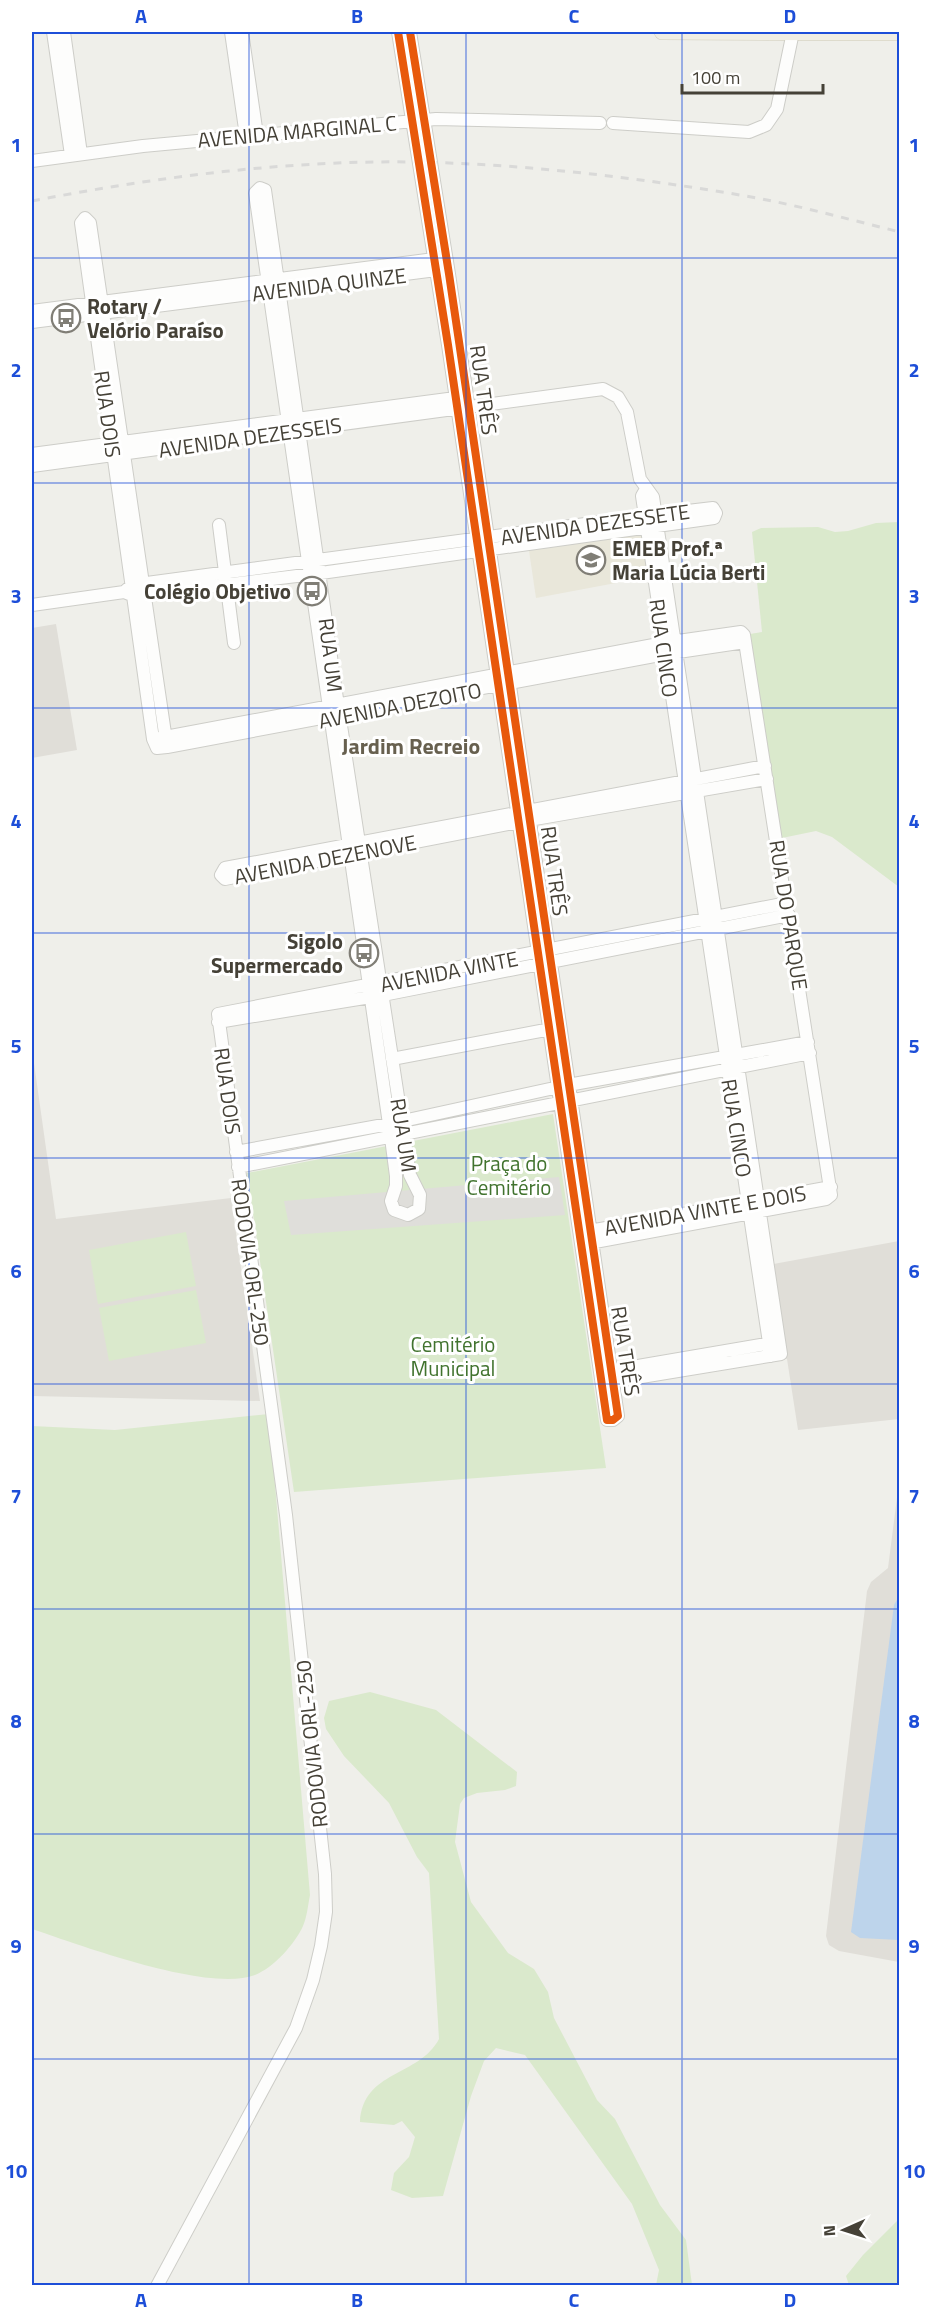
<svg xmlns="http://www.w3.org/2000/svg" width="931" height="2317" font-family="'Titillium Web',sans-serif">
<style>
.industrial{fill:#e0ded8}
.education{fill:#e9e7da}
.green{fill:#dae9cc}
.parking{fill:#dfdeda}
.water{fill:#bdd4eb}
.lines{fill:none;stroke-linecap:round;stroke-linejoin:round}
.minor-casing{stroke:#cdcdc8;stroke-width:14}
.major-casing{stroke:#d0ccb9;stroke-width:16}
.minor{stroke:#fdfdfc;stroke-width:12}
.major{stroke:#f0eee4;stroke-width:15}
.rail{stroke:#d9d9d8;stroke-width:3;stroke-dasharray:8 8;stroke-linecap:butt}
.cycleway-casing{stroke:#fff;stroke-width:11}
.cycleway{stroke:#e8590c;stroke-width:8}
.grid{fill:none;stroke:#1d4ed8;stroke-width:1.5;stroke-opacity:0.55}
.labels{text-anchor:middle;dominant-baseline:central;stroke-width:6;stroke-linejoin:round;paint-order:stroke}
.street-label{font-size:21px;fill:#454137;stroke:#fff}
.poi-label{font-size:21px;font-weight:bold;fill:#454137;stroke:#fff;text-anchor:start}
.park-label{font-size:21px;fill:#41732e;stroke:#fff}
.neighbourhood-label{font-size:22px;font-weight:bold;fill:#67604f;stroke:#fff}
.neatline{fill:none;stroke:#1d4ed8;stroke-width:2}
.grid-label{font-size:20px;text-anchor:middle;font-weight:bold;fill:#1d4ed8}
</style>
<rect width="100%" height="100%" fill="#efefea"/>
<!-- industrial -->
<path class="industrial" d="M56,624L77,750L32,758V628Z
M32,1049L56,1219L231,1198L260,1401L32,1396Z
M899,1241V1419L798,1430L787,1359L781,1356L768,1265Z
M899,1482V1962L839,1951L829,1945L826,1936L867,1591L871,1582L888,1568Z"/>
<!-- education -->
<path class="education" d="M646,527L653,576L536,598L528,544Z"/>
<!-- green -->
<path class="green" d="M899,522V887L832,837L816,831L777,839L744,635L762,632L752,532L761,528L818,527L835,532L848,531L876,523Z
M553,1114L606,1468L294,1492L247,1173Z
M186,1232L196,1286L98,1304L89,1250Z
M196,1290L206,1343L109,1361L99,1308Z
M269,1414L310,1895C308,1905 307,1917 303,1926C295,1944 273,1968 255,1975C208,1993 80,1945 32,1929V1426L115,1430Z
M370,1692L436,1710L517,1772L516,1786L505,1790L477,1793L464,1798L460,1804L455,1842L471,1902L508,1953L534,1969L548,1992L554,2018L597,2100L615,2119L660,2205L686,2240L692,2285H656L659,2270L632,2204L525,2055L496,2048L484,2061L471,2096L443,2196L412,2198L391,2190L394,2173L409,2157L415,2137L402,2121L394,2125L360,2122C363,2070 419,2077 439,2039L429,1873L417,1857L389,1803L344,1756L326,1729L324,1718L329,1701Z
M899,2219V2285H849L846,2276L863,2255Z"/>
<!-- parking -->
<path class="parking" d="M559,1177L565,1215L291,1235L284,1201Z"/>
<!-- water -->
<path class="water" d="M898,1598H900L899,1940L860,1938L851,1932L894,1605Z"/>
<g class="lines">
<!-- minor casing -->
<g class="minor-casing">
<path id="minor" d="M53,32L71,155
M64,32L81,154
M231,32L246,136
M242,32L257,135
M398,32L448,345L599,1365L607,1420H613L618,1416L449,274L410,32
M613,123L749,132L766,125L777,109L793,32
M32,161L143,146L436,119L600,123
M260,188L265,190L338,706L410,1175L420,1195L419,1209L408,1215L394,1210L391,1201L396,1186V1176L391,1138L255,193Z
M32,311L442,258
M32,322L444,269
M32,454L463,397
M32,466L603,389L618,397L627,412L640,479L653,497L781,1354L605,1383
M646,489L642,496L771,1356
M219,525L234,643
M32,605L124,592L132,585L645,516L713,508L716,513L714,518L321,573L134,596L124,592
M160,738L664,643L741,632L744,635L831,1195L826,1199L584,1244
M167,747L90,223L85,218L81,223L153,739L157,748L167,747L665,654L745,642
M765,766L225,868L221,875L225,879L529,820L767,779
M218,1022L383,995L789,915
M392,1059L556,1028
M236,1152L389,1124L568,1085L808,1042
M238,1167L810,1053
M584,1232L831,1187
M603,1372L778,1342
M157,2286L296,2028L313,1980L321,1946L326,1912L325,1874L286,1515L218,1014L787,903"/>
</g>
<!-- major casing -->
<g class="major-casing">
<path id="major" d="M662,32L900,33"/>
</g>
<!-- minor -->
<use href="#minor" class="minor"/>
<!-- major -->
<use href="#major" class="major"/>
<!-- rail -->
<path class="rail" d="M32,201C157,177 287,160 415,162C523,164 633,177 740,195C794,204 847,219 900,232"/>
<!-- cycleway casing -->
<g class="cycleway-casing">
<path id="cycleway" d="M398,32L448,345L599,1365L607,1420H613L618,1416L449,274L410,32"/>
</g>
<!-- cycleway -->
<use href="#cycleway" class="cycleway"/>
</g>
<!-- grid -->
<path class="grid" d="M249,32V2286M466,32V2286M682,32V2286M32,258H900M32,483H900M32,708H900M32,933H900M32,1158H900M32,1384H900M32,1609H900M32,1834H900M32,2059H900"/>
<!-- icons -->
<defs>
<g id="bus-ring" transform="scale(1.5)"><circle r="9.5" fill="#fff" stroke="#807e76" stroke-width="1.5"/><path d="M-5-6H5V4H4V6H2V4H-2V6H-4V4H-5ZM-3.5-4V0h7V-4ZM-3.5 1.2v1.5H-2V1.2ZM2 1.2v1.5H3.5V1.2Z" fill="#807e76"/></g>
<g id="school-ring" transform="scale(1.5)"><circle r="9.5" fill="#fff" stroke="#807e76" stroke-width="1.5"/><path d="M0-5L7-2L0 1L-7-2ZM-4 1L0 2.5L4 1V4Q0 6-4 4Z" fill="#807e76"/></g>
</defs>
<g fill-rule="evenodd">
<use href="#bus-ring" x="66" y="318"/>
<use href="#school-ring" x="591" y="560"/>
<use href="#bus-ring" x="312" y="591"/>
<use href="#bus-ring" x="364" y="953"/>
</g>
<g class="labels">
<!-- street labels -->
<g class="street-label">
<text transform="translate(297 131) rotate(-5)">AVENIDA MARGINAL C</text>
<text transform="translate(329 284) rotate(-7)">AVENIDA QUINZE</text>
<text transform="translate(484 390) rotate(82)">RUA TRÊS</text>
<text transform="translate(108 414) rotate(82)">RUA DOIS</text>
<text transform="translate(250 437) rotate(-8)">AVENIDA DEZESSEIS</text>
<text transform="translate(595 524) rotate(-8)">AVENIDA DEZESSETE</text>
<text transform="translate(664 648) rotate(82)">RUA CINCO</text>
<text transform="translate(331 655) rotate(83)">RUA UM</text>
<text transform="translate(400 705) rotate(-11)">AVENIDA DEZOITO</text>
<text transform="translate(325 859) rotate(-11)">AVENIDA DEZENOVE</text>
<text transform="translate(555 871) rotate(82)">RUA TRÊS</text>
<text transform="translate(789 915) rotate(81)">RUA DO PARQUE</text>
<text transform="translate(449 971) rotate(-11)">AVENIDA VINTE</text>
<text transform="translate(228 1091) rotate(82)">RUA DOIS</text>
<text transform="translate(737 1128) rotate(81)">RUA CINCO</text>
<text transform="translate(404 1135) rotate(81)">RUA UM</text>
<text transform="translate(705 1210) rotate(-10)">AVENIDA VINTE E DOIS</text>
<text transform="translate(251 1262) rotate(82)">RODOVIA ORL-250</text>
<text transform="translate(626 1351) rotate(81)">RUA TRÊS</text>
<text transform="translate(311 1744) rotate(-96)">RODOVIA ORL-250</text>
</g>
<!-- poi labels -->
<g class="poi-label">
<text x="87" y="306">Rotary /<tspan x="87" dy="24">Velório Paraíso</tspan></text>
<text x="612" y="548">EMEB Prof.ª<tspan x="612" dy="24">Maria Lúcia Berti</tspan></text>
<text x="291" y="591" text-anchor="end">Colégio Objetivo</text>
<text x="343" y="941" text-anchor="end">Sigolo<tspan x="343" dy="24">Supermercado</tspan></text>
</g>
<!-- park labels -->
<g class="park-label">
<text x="509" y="1163">Praça do<tspan x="509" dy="24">Cemitério</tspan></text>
<text x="453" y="1344">Cemitério<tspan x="453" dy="24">Municipal</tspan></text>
</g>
<!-- neighbourhood labels -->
<g class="neighbourhood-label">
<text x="411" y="746">Jardim Recreio</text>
</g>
</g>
<!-- border -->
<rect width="931" height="2317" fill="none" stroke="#ffffff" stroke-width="66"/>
<!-- north arrow -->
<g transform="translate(844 2230) rotate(267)" stroke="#ffffff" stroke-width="4.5" paint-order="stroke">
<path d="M0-4.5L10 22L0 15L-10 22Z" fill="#454137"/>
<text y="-9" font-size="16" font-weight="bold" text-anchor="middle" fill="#454137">N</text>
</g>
<!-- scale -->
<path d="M682 84v9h141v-9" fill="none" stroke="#454137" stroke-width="3"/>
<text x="691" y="84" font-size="18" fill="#454137" stroke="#ffffff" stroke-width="4.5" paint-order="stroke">100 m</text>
<rect x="33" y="33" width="865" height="2251" class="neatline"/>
<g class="grid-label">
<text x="141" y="23">A</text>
<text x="357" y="23">B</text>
<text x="574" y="23">C</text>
<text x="790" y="23">D</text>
<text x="16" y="152">1</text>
<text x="914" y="152">1</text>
<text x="16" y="377">2</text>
<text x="914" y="377">2</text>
<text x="16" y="603">3</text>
<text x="914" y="603">3</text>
<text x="16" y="828">4</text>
<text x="914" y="828">4</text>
<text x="16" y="1053">5</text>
<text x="914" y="1053">5</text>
<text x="16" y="1278">6</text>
<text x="914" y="1278">6</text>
<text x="16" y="1503">7</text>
<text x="914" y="1503">7</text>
<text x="16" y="1728">8</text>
<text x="914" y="1728">8</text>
<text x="16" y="1953">9</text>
<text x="914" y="1953">9</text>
<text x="16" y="2178">10</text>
<text x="914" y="2178">10</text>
<text x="141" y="2307">A</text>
<text x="357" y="2307">B</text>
<text x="574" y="2307">C</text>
<text x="790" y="2307">D</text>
</g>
</svg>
